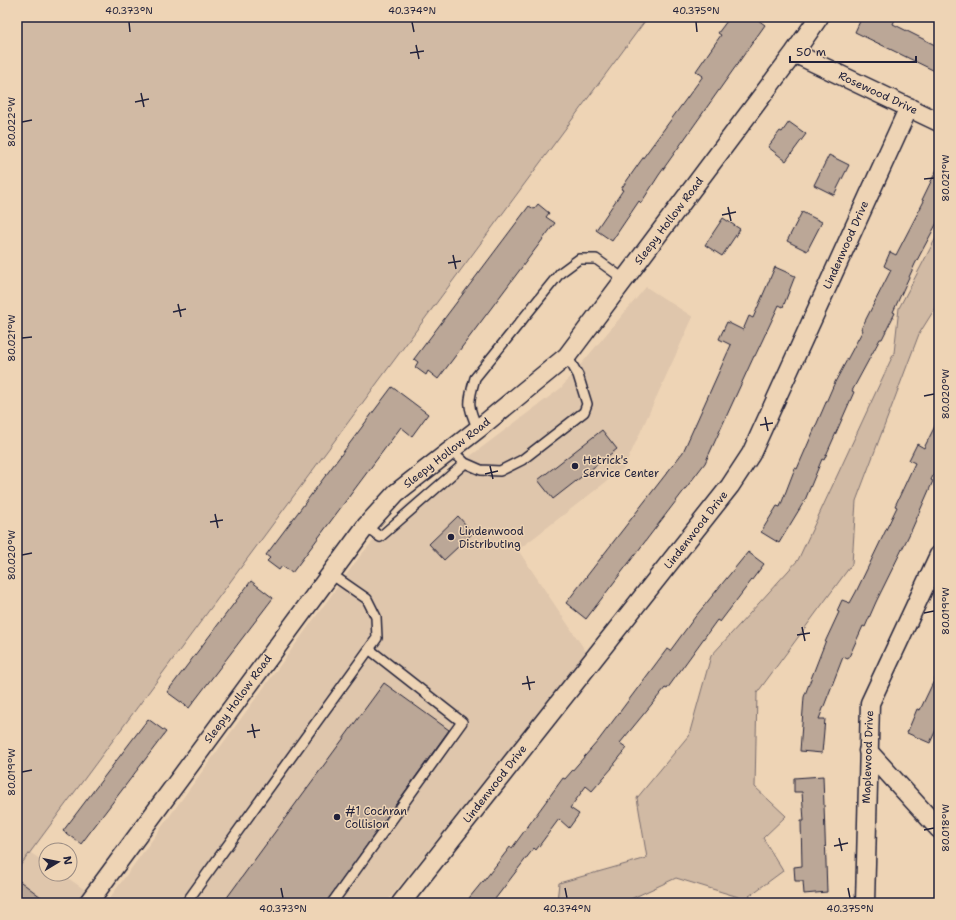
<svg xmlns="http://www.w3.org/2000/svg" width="956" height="920" font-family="'Shantell Sans',sans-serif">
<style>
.built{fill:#dfc6ac}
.green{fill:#d1baa4;stroke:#7a6e70}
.building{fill:#bba797;stroke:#22223b}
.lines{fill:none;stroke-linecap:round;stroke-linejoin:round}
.service-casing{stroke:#22223b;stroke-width:12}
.minor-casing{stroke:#22223b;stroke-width:21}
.service{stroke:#eed4b5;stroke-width:9}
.minor{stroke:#eed4b5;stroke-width:18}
.ticks{fill:none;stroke:#22223b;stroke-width:1.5}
.poi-dot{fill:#22223b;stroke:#eed4b5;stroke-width:1.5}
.labels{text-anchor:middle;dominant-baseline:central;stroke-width:3;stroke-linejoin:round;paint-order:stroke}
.street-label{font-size:11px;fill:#22223b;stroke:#eed4b5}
.poi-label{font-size:11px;fill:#22223b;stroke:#eed4b5;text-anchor:start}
.neatline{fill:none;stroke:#22223b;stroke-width:1.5}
.ticks-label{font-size:10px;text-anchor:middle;fill:#22223b}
</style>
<rect width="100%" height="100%" fill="#eed4b5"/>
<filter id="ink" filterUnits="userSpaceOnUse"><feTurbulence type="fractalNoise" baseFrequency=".025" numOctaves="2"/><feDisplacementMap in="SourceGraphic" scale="8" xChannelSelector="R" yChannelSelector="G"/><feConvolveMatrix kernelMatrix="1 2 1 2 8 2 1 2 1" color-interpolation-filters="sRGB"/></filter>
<g filter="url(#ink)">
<!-- built -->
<path class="built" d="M646,287L693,317L624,468L518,550L587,653L386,903H106L360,556L405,505L561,388Z
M17,844L46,863V874H62L104,903H17Z"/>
<!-- green -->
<path class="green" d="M17,17H648L17,870Z
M939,232V302L919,334L856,501L852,564L757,693L755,787L786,816L763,838L783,871L745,899L676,878L622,903L557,901L559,883L647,858L637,798L689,735L711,656L798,560L894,353L899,308Z"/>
<!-- building -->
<path class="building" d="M730,17H754L765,25L659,175L641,203L639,201L612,241L596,230L623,190L621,189L640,162L703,76L696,71L721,35L718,33Z
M862,17H896L893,24L939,47V73L855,32Z
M789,122L806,134L786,161L768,147L780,131L782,132Z
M829,155L849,165L834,195L814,185Z
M939,165V219L915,264L893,312L895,313L882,339H880L852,391L854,392L824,460L822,459L805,500L779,543L761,532L777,506L780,507L795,468L797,469L834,384L863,330L861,329L891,270L884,266L890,252L896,255L924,201L922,200Z
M538,204L549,213L546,217L555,223L438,379L428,371L426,375L415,367L418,362L414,359L529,206L534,209Z
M802,212L822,222L807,251L787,241Z
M723,218L740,229L722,256L705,245Z
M775,267L795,276L783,307L779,305L755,356H754L705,463L586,619L566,603L683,452L731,345L719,339L727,322L743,330L749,316L753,318Z
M392,387L428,414L412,436L401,427L292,573L282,566L279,570L267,561L270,558L266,555Z
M939,418V463L931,480L933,481L912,529L876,602L865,627L863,626L848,659L843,657L819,719H825L822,753L800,751L804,697L826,640L839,612L837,611L842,600L850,603L856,592L897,507L895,506L915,463L909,460L917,444L924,448Z
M602,430L617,449L553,499L538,480Z
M458,516L473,533L444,560L429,544Z
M748,552L764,564L720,622L717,620L667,689L665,688L620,743L627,748L612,767V768L592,791L586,786L570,808L579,814L569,828L559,819L536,850L534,848L492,903H465L483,881V882L510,847L512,848L563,778L565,779L598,741L667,649L670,651L695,617Z
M251,581L273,598L189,708L167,692Z
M939,670V723L930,743L907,733L917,709L920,710Z
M384,683L449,730L327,901L325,903H223Z
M148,719L166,732L81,844L63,831Z
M823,776L827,892L804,894L803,881H795L794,867L802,866L801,821H804L802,792H794V778Z
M17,879L49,903H17Z"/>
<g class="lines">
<!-- service casing -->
<g class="service-casing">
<path id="service" d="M478,429C467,406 468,402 475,378L560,273L579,259H596L625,280
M451,450L465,463L481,470L500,471L522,460L584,412L587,404L578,375L567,356
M366,526L380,537L465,463
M186,903L377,638L376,617L367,599L331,574
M332,903L462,722L369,649"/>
</g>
<!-- minor casing -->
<g class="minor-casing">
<path id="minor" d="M794,53L939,122
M868,751L939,829
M88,903L366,526L396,493L478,429L567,356L794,53L819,17
M401,903L730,486L751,454L909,107
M865,903L870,703L939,555"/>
</g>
<!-- service -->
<use href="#service" class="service"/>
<!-- minor -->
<use href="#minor" class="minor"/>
</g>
</g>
<!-- ticks -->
<path class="ticks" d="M129,22L130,32M412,22L414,32M696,22L697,32M416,45L419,59M410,53L424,51M141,93L144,107M135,102L149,99M22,122L32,120M924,179L934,178M728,207L731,221M722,215L736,212M453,255L456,269M448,263L461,261M178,304L181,317M173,312L186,309M22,338L32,337M924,396L934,394M765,417L768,431M760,425L773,423M490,466L493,479M485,474L498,471M215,514L218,528M210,522L223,520M22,555L32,553M924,613L934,611M802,627L805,641M797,635L810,633M527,676L530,690M522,684L535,682M252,724L255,738M247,732L260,730M22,772L32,770M924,830L934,828M839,838L842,851M834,846L848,843M281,888L283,898M565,888L567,898M848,888L850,898"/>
<!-- markers -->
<g class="poi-dot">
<circle cx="575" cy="466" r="4"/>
<circle cx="451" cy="537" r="4"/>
<circle cx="337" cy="817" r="4"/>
</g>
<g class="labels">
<!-- street labels -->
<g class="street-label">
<text transform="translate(878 93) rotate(25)">Rosewood Drive</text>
<text transform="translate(669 221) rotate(-53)">Sleepy Hollow Road</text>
<text transform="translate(846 245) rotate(-66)">Lindenwood Drive</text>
<text transform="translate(447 453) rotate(-38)">Sleepy Hollow Road</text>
<text transform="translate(696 530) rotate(-52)">Lindenwood Drive</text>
<text transform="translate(238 699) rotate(-54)">Sleepy Hollow Road</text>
<text transform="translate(868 757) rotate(-88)">Maplewood Drive</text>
<text transform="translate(495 784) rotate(-52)">Lindenwood Drive</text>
</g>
<!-- poi labels -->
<g class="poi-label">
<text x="583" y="460">Hetrick's<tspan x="583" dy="13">Service Center</tspan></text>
<text x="459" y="531">Lindenwood<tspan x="459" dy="13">Distributing</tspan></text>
<text x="345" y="811">#1 Cochran<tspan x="345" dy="13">Collision</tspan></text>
</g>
</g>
<!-- margin -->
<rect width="956" height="920" fill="none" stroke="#eed4b5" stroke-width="44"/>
<!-- north arrow -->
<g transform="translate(58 862) rotate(80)"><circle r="19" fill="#eed4b5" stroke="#9c8d84"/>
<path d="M0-3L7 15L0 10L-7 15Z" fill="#22223b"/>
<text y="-6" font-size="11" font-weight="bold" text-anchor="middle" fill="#22223b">N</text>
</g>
<!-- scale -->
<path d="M790 56v6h126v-6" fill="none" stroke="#22223b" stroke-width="2"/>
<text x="796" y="56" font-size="12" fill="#22223b" stroke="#eed4b5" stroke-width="3" paint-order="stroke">50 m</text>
<rect x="22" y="22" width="912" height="876" class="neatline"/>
<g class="ticks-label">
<text x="129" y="14">40.373°N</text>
<text x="412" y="14">40.374°N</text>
<text x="696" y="14">40.375°N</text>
<text transform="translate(11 122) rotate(-90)" y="4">80.022°W</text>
<text transform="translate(945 178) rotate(-90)" y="4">80.021°W</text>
<text transform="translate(11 338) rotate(-90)" y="4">80.021°W</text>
<text transform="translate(945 394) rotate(-90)" y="4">80.020°W</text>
<text transform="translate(11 555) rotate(-90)" y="4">80.020°W</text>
<text transform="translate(945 611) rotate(-90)" y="4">80.019°W</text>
<text transform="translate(11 772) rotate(-90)" y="4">80.019°W</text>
<text transform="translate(945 828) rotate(-90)" y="4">80.018°W</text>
<text x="283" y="912">40.373°N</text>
<text x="567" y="912">40.374°N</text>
<text x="850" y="912">40.375°N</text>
</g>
</svg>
